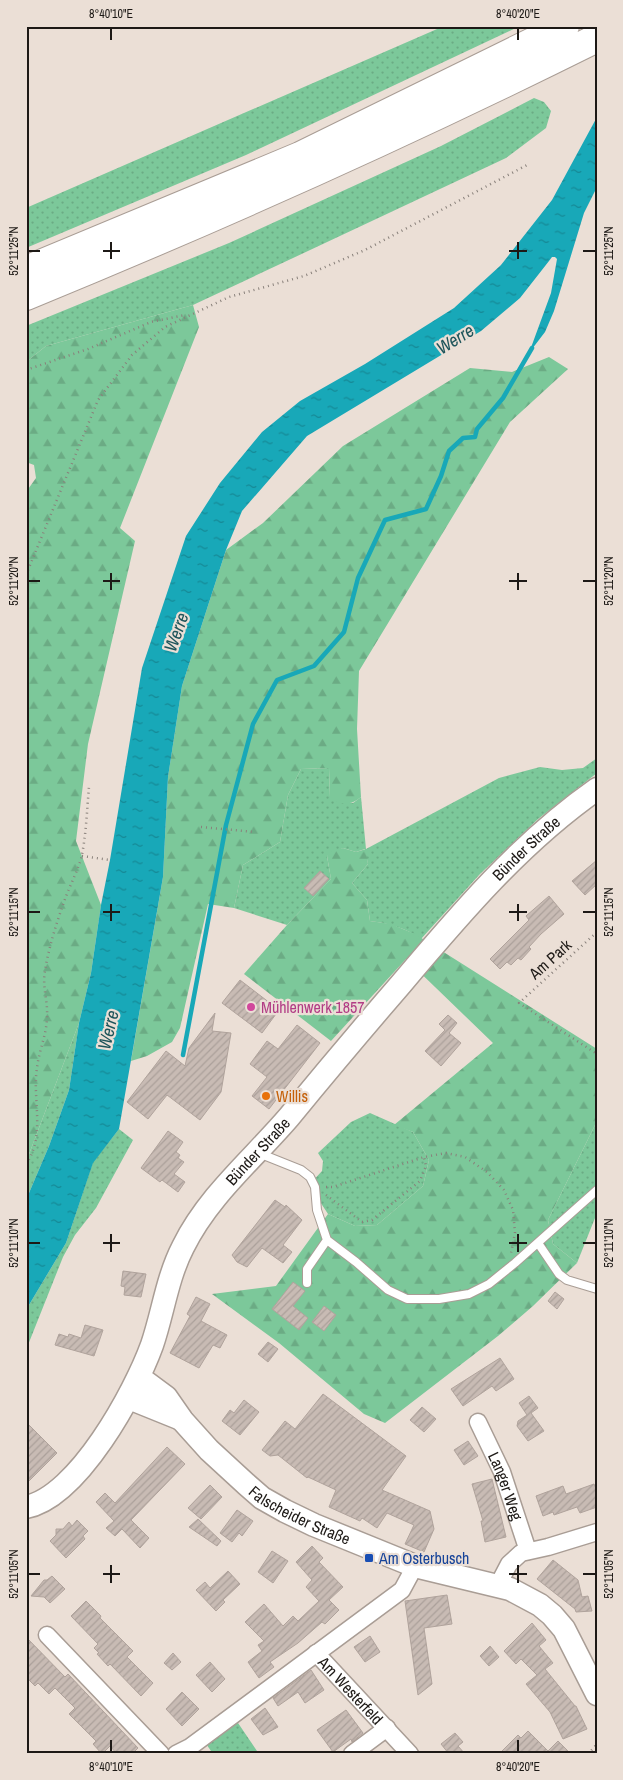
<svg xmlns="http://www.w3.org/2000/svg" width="623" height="1780" font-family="'Archivo Narrow',sans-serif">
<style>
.grass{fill:url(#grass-dots)}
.forest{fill:url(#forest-firs)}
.water{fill:url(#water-ripples)}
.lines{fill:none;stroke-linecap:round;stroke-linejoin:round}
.stream{stroke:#18a8b8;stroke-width:4.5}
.building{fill:url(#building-hatch);stroke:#b0a39c}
.lane-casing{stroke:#a99d95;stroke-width:10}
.street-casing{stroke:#a99d95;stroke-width:19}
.secondary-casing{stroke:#a99d95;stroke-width:25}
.highway-casing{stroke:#a99d95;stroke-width:30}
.path{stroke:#89817b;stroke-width:2.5;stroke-dasharray:1 4;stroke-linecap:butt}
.lane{stroke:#fff;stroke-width:8}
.street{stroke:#fff;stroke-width:16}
.secondary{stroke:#fff;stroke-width:22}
.highway{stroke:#fff;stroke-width:28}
.ticks{fill:none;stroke:#1d1916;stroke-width:2}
.hotel-dot{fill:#d1479c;stroke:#ebdfd6;stroke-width:2}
.food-dot{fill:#e8710a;stroke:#ebdfd6;stroke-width:2}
.transit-dot{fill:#1a4fb4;stroke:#ebdfd6;stroke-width:2}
.labels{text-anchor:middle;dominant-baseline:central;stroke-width:4.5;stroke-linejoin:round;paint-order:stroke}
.street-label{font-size:16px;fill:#1d1916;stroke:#ebdfd6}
.hotel-label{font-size:16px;fill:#b23c85;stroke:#ebdfd6;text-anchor:start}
.food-label{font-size:16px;fill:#c56008;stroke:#ebdfd6;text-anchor:start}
.transit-label{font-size:16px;fill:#164399;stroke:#ebdfd6;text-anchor:start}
.water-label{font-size:18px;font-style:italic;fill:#1f555b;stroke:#ebdfd6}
.neatline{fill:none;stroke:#1d1916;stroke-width:2}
.ticks-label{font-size:12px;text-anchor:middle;fill:#1d1916}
</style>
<defs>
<pattern id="grass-dots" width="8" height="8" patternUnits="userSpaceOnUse" patternTransform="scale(1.25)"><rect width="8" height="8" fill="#7cc89a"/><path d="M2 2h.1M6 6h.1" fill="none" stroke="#6bab84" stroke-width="1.8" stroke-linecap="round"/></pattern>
<pattern id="forest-firs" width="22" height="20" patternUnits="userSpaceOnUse" patternTransform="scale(1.25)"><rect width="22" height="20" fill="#7cc89a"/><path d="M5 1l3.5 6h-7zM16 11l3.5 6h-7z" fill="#6bab84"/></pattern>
<pattern id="water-ripples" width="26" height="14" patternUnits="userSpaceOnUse" patternTransform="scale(1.25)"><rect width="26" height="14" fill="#18a8b8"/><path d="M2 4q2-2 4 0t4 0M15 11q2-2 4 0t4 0" fill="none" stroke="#158895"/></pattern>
<pattern id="building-hatch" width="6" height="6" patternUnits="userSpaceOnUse" patternTransform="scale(1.25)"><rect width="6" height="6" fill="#c8bbb4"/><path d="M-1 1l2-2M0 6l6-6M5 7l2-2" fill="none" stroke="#aba09a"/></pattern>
</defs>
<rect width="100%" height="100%" fill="#ebdfd6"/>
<!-- grass -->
<path class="grass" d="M444,26H520L246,155L26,248V208Z
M534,98L544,102L551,111L546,128L506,158L193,305L46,346L26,362V326L229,243L441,146Z
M597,758V773L538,819L480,874L421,939C406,928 388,923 370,921L367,900L352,883L368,864L365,849L356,852L343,848L327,856L331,879L287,925L234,908L243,865L280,842L288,795L301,769L329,768L330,797L353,803L361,797L366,849L499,778L540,767L562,770L583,768Z
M79,1023L69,1090L49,1146L26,1200V1162Z
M370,1113L413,1132L429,1160L423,1186L377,1225L355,1226L328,1214L309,1185L322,1171L323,1161L318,1153L351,1122Z
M597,1121V1213L577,1263L553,1244L548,1220Z
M119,1129L133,1140L96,1208L75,1235L63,1257L26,1350V1310L66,1243L93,1162Z
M236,1720L259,1754H213L205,1742Z"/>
<!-- forest -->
<path class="forest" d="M193,305L199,327L120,528L135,541L88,744L76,841L101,905L91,973L79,1023L26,1162V492L36,478L34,465L26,462V362L46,346Z
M549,357L568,369L510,422L359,671L357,729L361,797C350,806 342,805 330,798L329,768L301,769L288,795L280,842L243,865L234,908L208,904L180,1028L172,1042L147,1056L131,1061L163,877L168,777L182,686L226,550L263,523L343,446L470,368L512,372Z
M343,848L356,852L366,849L368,864L352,883L367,900L370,921L391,924L415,934L597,1049V1121L548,1220L553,1244L577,1263L533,1306L498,1336L385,1423L364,1414L279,1343L212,1294L276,1286L328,1214L355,1226L377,1225L423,1186L429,1160L413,1132L394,1125L493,1043L406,959L331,1041L244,974L287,925L331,879L327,856L329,852Z"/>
<!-- water -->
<path class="water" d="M597,117V187L584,213L554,311L545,332L529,353L551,293L557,259L555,257H552L549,261L520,298L481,331L307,436L242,511L226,550L182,686L168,777L163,877L119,1129L93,1163L66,1243L26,1310V1200L49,1146L69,1090L79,1023L91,973L101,905L110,860L142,668L186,536L220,483L262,432L300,401L365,364L454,308L501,265L552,200Z"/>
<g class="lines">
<!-- stream -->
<path class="stream" d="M183,1055L226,825L253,724L277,680L314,666L344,632L358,578L385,520L426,509L441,476L449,451L463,438L475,437L477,429L503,398L532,348"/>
</g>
<!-- building -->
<path class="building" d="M597,860V884L585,895L572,881Z
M320,871L329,879L313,896L304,888Z
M549,896L564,914L541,934L529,947L531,949L521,960L518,958L511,965L507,962L500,969L490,959L529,920L526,916Z
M240,980L279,1010L262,1033L222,1003Z
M215,1013L212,1031L231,1033L221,1092L200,1120L167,1095L148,1119L127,1102L166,1051L185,1066L189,1048Z
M448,1015L457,1023L449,1033L461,1043L441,1066L425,1051L445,1030L439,1024Z
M297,1025L320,1043L269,1109L252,1096L267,1077L250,1064L267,1041L278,1049Z
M168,1131L183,1142L176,1152L180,1155L178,1158L184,1162L174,1174L185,1182L178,1192L162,1180L160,1182L141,1168Z
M275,1200L285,1207L286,1205L302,1220L283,1245L292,1252L283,1263L262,1248L247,1267L237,1262L232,1255Z
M123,1271L146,1274L141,1297L124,1295L125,1287L121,1286Z
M293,1282L305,1291L293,1306L308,1318L299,1330L272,1309Z
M555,1292L564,1299L557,1309L548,1301Z
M196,1297L210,1304L201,1321L227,1335L220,1348L213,1345L199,1368L170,1353L190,1316L187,1314Z
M324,1306L336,1315L324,1331L312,1322Z
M85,1325L103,1330L94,1356L55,1345L59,1334L68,1337L69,1334L81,1338Z
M268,1342L278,1349L268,1362L258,1354Z
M500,1358L514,1379L496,1391L492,1386L463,1406L451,1389Z
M323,1394L406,1456L382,1490L430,1511L434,1529L424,1552L405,1544L414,1525L387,1513L377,1528L362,1518L360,1521L329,1507L336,1490L308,1477L307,1478L278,1455L270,1456L262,1450L285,1421L295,1429Z
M529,1396L538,1408L531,1413L544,1431L528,1441L517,1426L518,1421L527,1415L519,1403Z
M244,1400L259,1412L240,1435L222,1421L230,1410L234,1413Z
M422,1407L436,1419L424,1432L410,1420Z
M26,1422L57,1453L26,1484Z
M468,1441L478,1456L464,1465L454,1450Z
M167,1447L185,1464L131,1520L149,1538L140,1548L122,1529L115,1536L106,1528L114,1521L96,1502L105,1493L115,1503Z
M492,1479L506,1537L485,1542L481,1521H483L472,1484Z
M594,1484L597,1491V1507L580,1513L577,1507L554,1515L553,1512L543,1516L536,1496L563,1486L566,1494Z
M210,1485L222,1497L201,1519L188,1508Z
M237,1510L253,1521L242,1536L239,1533L232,1542L220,1533Z
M198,1519L221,1541L217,1546L189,1527Z
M77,1520L88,1531L83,1536L85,1539L66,1558L50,1541L56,1535V1529H63L69,1522L72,1526Z
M312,1546L323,1558L319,1562L343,1587L329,1600L339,1610L325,1624L322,1622L298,1643L270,1662L274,1667L259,1678L248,1662L262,1651L258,1645L264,1641L245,1622L264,1604L283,1626L293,1616L298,1621L319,1601L306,1587L312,1580L296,1562Z
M272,1551L288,1561L273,1583L258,1572Z
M553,1560L578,1580L582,1597L588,1596L592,1611L576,1612L575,1609L537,1579Z
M228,1571L240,1584L223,1600L225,1602L216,1611L196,1590L205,1582L210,1588Z
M52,1576L65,1589L50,1603L44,1597L31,1596L44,1580H47Z
M447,1595L452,1624L424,1628L432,1684L418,1695L405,1601Z
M86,1601L101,1616L100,1618L133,1651L127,1657L153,1683L141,1696L110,1664L108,1666L97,1654L99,1653L94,1648L98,1644L71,1616Z
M532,1623L546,1640L539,1646L553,1663L545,1669L575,1706H576L587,1729L563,1739L550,1712L526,1684L537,1675L521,1659L516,1664L504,1651Z
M370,1636L380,1652L365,1662L354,1647Z
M26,1637L65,1677L68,1674L138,1748L132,1754H117L110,1746L102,1754L93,1744L96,1741L69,1714L75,1708L55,1688L49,1694L38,1683L35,1686L26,1677Z
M490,1646L499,1657L489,1666L480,1656Z
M173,1653L181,1662L172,1670L164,1663Z
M210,1662L225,1679L212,1692L196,1675Z
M311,1670L324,1690L305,1703L298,1692L278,1706L273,1698Z
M182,1692L199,1709L182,1726L166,1709Z
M265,1708L278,1727L263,1735L251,1719Z
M346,1710L363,1733L352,1742L351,1739L333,1752L317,1730Z
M528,1731L548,1751L558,1741L571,1754H499L518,1735L521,1738Z
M455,1733L463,1742L458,1746L465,1754H449L441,1744Z"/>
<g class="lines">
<!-- lane casing -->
<g class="lane-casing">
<path id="lane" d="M260,1151L266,1156L301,1170L310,1177L315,1187L317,1210L327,1240L356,1262L388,1290L407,1299H439L469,1294L489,1284L515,1263L597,1190
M538,1243L559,1274L567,1280L597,1289
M307,1283V1269L327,1240"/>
</g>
<!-- street casing -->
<g class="street-casing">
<g id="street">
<path id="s1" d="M478,1422L502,1472L528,1551"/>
<path d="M498,1585L509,1564L521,1553L548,1547L597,1532"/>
<path d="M47,1635L161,1754"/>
<path id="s2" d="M316,1653L410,1754"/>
<path d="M176,1754L190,1747L402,1590L415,1566"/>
<path d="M352,1754L387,1728"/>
</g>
</g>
<!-- secondary casing -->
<g class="secondary-casing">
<g id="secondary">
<path id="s3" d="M139,1377L166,1397L182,1420L209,1450L246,1484L262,1498L285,1511L314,1525L415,1566L510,1589L540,1605L552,1615L564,1629L597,1694"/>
<path d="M129,1398L181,1419"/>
<path id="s4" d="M26,1507C78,1497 135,1392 152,1345C163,1313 167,1278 183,1247C208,1196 253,1159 289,1117C326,1072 363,1028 401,984C460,914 521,842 597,789"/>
</g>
</g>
<!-- highway casing -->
<g class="highway-casing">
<path id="highway" d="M26,270L300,156L565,26
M26,296C219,217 410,131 597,38"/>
</g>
<!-- path -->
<path class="path" d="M26,370L88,349L151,322L185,315
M26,575L98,400L132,355L165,327L229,297L304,276L365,250L529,164
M201,827L255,832
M82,856L110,860
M597,932L519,1003L597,1054
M26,1164C46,1136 32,1099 37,1068C39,1050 47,1034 47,1016C48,1001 42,986 45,971C48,951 56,924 63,905C68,889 76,875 81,859C86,838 87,809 89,787
M326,1187H333L424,1157L446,1153L465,1157L487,1172L504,1190L513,1210L515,1233L511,1253
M326,1195L362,1222L372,1220L420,1181L426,1166L424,1157
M588,1754L597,1744"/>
<!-- lane -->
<use href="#lane" class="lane"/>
<!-- street -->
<use href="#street" class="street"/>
<!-- secondary -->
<use href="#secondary" class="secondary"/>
<!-- highway -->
<use href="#highway" class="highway"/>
</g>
<!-- ticks -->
<path class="ticks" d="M111,28V40M518,28V40M111,242V259M518,242V259M28,251H40M103,251H120M509,251H527M583,251H596M111,573V590M518,573V590M28,581H40M103,581H120M509,581H527M583,581H596M111,904V921M518,904V921M28,912H40M103,912H120M509,912H527M583,912H596M111,1234V1252M518,1234V1252M28,1243H40M103,1243H120M509,1243H527M583,1243H596M111,1565V1583M518,1565V1583M28,1574H40M103,1574H120M509,1574H527M583,1574H596M111,1740V1752M518,1740V1752"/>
<!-- markers -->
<circle class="hotel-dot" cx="251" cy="1007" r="5"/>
<circle class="food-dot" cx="266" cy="1096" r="5"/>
<rect class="transit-dot" x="364" y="1553" width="10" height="10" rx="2.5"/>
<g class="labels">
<!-- street labels -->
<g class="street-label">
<text stroke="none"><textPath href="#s4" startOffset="841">Bünder Straße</textPath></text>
<text transform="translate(550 959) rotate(-42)">Am Park</text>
<text stroke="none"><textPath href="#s4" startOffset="436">Bünder Straße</textPath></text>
<text stroke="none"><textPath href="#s1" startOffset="70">Langer Weg</textPath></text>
<text stroke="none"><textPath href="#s3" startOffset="215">Falscheider Straße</textPath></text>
<text stroke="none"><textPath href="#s2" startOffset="51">Am Westerfeld</textPath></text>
</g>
<!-- hotel labels -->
<g class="hotel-label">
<text x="261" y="1007">Mühlenwerk 1857</text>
</g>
<!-- food labels -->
<g class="food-label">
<text x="276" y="1096">Willis</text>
</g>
<!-- transit labels -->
<g class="transit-label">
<text x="379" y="1558">Am Osterbusch</text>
</g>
<!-- water labels -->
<g class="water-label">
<text transform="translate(455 339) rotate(-32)">Werre</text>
<text transform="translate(176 632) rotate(-70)">Werre</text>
<text transform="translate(108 1030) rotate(-77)">Werre</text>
</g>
</g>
<!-- border -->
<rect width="623" height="1780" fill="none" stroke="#ebdfd6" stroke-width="55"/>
<rect x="28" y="28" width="568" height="1724" class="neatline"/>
<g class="ticks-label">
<text x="111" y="18">8°40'10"E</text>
<text x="518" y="18">8°40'20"E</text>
<text transform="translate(14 251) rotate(-90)" y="4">52°11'25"N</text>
<text transform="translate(609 251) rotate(-90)" y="4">52°11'25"N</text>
<text transform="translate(14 581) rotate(-90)" y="4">52°11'20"N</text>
<text transform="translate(609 581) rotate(-90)" y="4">52°11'20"N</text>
<text transform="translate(14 912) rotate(-90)" y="4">52°11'15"N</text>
<text transform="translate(609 912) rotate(-90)" y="4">52°11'15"N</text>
<text transform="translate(14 1243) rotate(-90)" y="4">52°11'10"N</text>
<text transform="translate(609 1243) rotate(-90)" y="4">52°11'10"N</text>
<text transform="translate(14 1574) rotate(-90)" y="4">52°11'05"N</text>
<text transform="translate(609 1574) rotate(-90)" y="4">52°11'05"N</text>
<text x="111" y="1771">8°40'10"E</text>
<text x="518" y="1771">8°40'20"E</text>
</g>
</svg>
